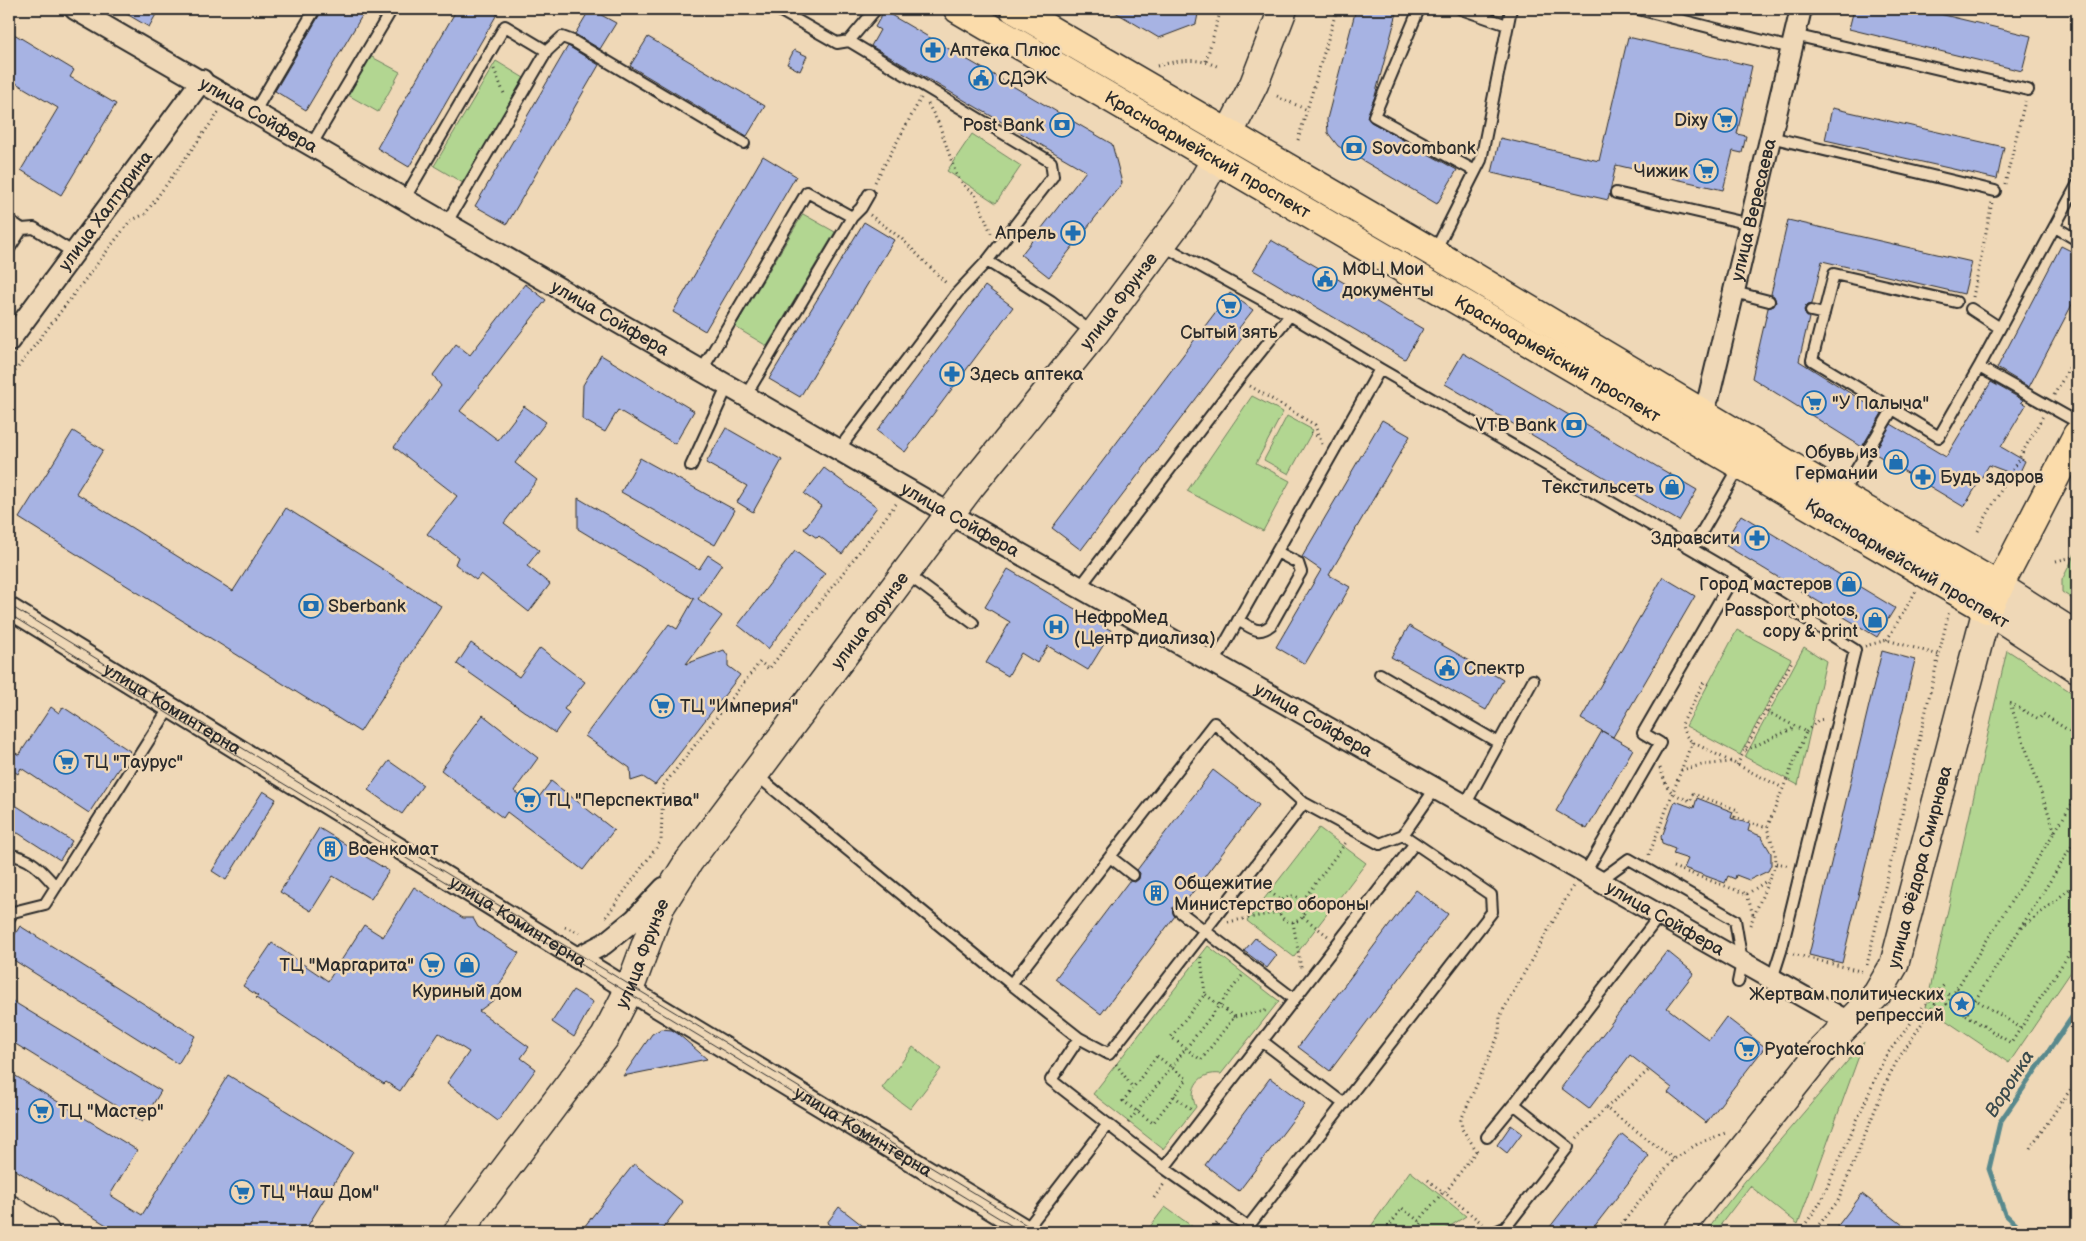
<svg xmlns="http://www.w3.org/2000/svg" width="2086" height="1241" font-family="'Balsamiq Sans',sans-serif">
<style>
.green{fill:#b2d691;stroke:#6e805e}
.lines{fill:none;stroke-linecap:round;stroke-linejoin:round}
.stream{stroke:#58898d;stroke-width:5}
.building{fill:#a7b3e3;stroke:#2b2b2b}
.lane-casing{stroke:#2b2b2b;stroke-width:14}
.street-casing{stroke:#2b2b2b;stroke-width:24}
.secondary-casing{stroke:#2b2b2b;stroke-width:31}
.primary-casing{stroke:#2b2b2b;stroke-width:31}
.path{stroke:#2b2b2b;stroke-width:3;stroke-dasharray:1 4;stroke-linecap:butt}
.lane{stroke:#efd8b7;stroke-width:10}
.street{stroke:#efd8b7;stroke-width:20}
.secondary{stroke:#efd8b7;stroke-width:28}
.primary{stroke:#fbdcab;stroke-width:28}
.tram{stroke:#2b2b2b;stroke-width:1}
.labels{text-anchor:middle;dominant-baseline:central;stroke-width:5;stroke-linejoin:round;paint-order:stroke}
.poi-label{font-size:18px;fill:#2b2b2b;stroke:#efd8b7;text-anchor:start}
.street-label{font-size:18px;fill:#2b2b2b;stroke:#efd8b7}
.water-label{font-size:19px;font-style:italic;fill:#3a4a4c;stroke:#efd8b7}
</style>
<rect width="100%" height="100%" fill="#efd8b7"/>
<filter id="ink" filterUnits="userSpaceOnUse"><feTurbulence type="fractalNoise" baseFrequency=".02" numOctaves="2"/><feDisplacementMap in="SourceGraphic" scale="10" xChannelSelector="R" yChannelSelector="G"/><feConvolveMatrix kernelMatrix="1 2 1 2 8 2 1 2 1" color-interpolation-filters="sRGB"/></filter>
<g filter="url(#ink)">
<!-- green -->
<path class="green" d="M370,56L400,72L378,112L348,95Z
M496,61L524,78L463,183L434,166Z
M972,134L1021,166L996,203L947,171Z
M803,214L835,232L767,346L735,327Z
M1252,396L1283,412L1256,463L1290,481L1263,531L1187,491Z
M1287,416L1313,430L1289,474L1264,460Z
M2077,550V602L2062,592V580Z
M1737,630L1791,659L1740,755L1686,726Z
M1804,647L1826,661L1798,785L1745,757Z
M2007,650L2077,696V963L2009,1063L1926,1007Z
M1319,828L1366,863L1294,957L1247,921Z
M1208,946L1279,1001L1221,1074C1200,1071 1187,1088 1196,1107L1163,1149L1093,1094Z
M1864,1042L1798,1224L1750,1186L1715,1232H1705L1745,1181Z
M913,1047L941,1069L910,1109L882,1088Z
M1410,1171L1466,1216L1441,1232H1367Z
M1165,1207L1200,1232H1146Z"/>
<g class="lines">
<!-- stream -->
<path class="stream" d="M2024,1232L2005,1214L1989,1169L2000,1122L2077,1010"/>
</g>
<!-- building -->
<path class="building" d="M118,9H159L149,27Z
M323,9H366L306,110L275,91Z
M457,9H500L409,167L377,148Z
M590,9L616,23L600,49L575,34Z
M1110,9H1199L1196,24L1159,38Z
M1356,9H1398L1375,96L1367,117L1371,122L1457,170L1437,204L1338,146L1328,133L1327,119Z
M1854,9H1919L2031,36L2022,71L1849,29Z
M884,11L1112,144L1122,183L1049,277L1021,255L1086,171L871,46L880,30L875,27Z
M9,31L74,70L70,77L116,104L61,195L21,170L58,108L9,79Z
M648,37L765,106L747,136L630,66Z
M1628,37L1752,66L1737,134L1746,136L1742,153L1733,151L1723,190L1616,165L1608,200L1492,173L1500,138L1599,161Z
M568,46L599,65L507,224L475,206Z
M794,50L807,56L800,71L787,64Z
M1832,108L2004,147L1997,179L1825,140Z
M763,156L796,176L705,331L673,312Z
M1788,220L1972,262L1964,294L1822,261L1812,304L1806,306L1804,310L1806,316L1809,318L1799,361L1882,413L1862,447L1752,378L1768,308L1774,306L1776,302L1774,296L1771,294Z
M864,222L894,240L800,397L769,379Z
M1271,240L1423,329L1405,359L1253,270Z
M2061,246L2077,254V295L2029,387L1997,368Z
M525,284L546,300L460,411L498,440L524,406L546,422L515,463L537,480L504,523L539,550L527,566L550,584L529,612L481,574L476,580L455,564L458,557L427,534L457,496L394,447L441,386L433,375L456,344L470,355Z
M985,286L1013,307L905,452L877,431Z
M1230,293L1253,310L1239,328L1246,333L1081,550L1052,528Z
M1463,353L1697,490L1679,521L1445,384Z
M601,355L694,411L675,444L618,410L605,432L582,419L583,385Z
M1991,382L2023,400L2021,402L2026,405L2001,447L2025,461L2018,476L1989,465L1964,507L1874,453L1891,424L1946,457Z
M1382,420L1410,436L1329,575L1350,587L1305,664L1276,647L1321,570L1302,557Z
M726,428L782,460L753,512L737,502L747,486L706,463Z
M73,431L103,450L76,493L233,591L286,508L441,606L360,732L19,518Z
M640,458L735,510L715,545L621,492Z
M824,468L877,507L842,554L819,536L817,538L804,529L821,506L804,494Z
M578,498L699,569L708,555L722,564L698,599L722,616L686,664L724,650L728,656V666L740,675L655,785L643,777L631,781L630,768L585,736L669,624L677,629L694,599L578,529Z
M1741,515L1895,608L1877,637L1723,544Z
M795,551L825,574L768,649L738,625Z
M1008,569L1112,631L1088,670L1048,646L1037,663L1021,653L1008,676L986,663L1010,622L985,607Z
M1663,577L1695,596L1613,737L1581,719Z
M1409,626L1503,680L1486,710L1391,657Z
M471,643L519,677L540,648L585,682L564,709L569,713L555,733L457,664Z
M1882,651L1915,660L1842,963L1809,955Z
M51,707L59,713L63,707L130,751L89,813L21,768L18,774L9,768V749L19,755Z
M483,715L538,758L514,791L533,805L551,781L614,830L583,870L507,812L503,818L441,770Z
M1602,731L1633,749L1587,829L1556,811Z
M389,761L423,785L402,814L368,790Z
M1213,770L1259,805L1183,905H1177L1173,907V913L1175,916L1101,1014L1055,979L1129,881L1135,882L1139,879L1140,873L1137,870Z
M263,791L276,799L226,880L212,871Z
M1697,798L1733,812L1731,818L1750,824L1748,831L1761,836L1771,853V865L1768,871L1749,880L1736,875L1735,879L1728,876L1725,883L1684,868L1688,859L1673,854L1675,849L1662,844L1661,836L1663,834L1675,801L1694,808Z
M9,801L72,841L60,860L18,833L9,835Z
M319,828L389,871L371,899L333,876L311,911L280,892Z
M414,887L463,918H473L478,927L519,953L496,990L495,999L479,1011L529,1047L521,1058L536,1069L498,1121L447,1083L469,1052L439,1033L400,1091L386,1082L384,1084L256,998L258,996L243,986L272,943L328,981L364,925L383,937Z
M1416,890L1448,914L1330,1071L1298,1047Z
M20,926L195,1036L178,1064L9,957V944Z
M1255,938L1277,955L1267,968L1244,951Z
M1667,951L1694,973L1667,1008L1709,1040L1726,1017L1765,1047L1706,1123L1668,1093L1672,1088L1630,1055L1589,1109L1561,1088Z
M573,990L593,1002L574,1037L552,1022Z
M9,999L161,1091L142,1122L9,1040Z
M661,1029L672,1030L678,1034L707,1059L623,1076L652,1034Z
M9,1072L137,1150L110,1195L142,1215L228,1075L353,1152L304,1232H118L9,1166Z
M1270,1078L1305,1104L1239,1191L1205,1165Z
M1511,1125L1522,1133L1507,1153L1497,1145Z
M1622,1134L1649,1156L1590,1232H1546Z
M634,1164L683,1202L660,1232H580Z
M1862,1194L1912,1232H1833Z
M839,1207L871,1232H839L827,1223Z"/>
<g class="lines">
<!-- lane casing -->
<g class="lane-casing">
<path id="lane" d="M777,9L837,43L849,41L1051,162L1053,176L987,261L957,293L839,449
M1419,9L1374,116L1475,171
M1461,9L1507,25
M1638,9L1791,48
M1794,35L2028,90
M849,41L876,9
M547,51L562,37L573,41L744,143
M255,111L315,9
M1770,137L1995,191
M312,144L392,9
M1616,193L1750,224
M405,198L505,26L547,51L447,222
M9,220L22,229
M2055,227L2077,240
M1162,245L1290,315L1380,369L1692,549
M9,249L22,229L34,228L74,253
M1435,251L1481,160L1511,9
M987,261L1051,301L1094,334
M1734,292L1769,301
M1956,302L1834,274L1812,360L1939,437L1979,367L2077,422
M1971,309L2000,328
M1811,311L1824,314
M1979,367L2077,185
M702,370L807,192L852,217
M746,395L852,217L861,208L869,194
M691,466L728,385
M1740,466L1692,549L1735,574L1855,650L1781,951L1772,979
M1841,495L1892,410
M907,574L973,623
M1080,587L1238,380L1290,315
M1238,620C1251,627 1258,636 1271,625L1298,577L1301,572L1298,563L1277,552
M1214,663L1380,369
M1380,674L1499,743
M755,774L1011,984
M1465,805L1533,680
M1403,835L1380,844L1304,803L1109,1054L1079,1038L1051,1080L1164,1168L1248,1227L1492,912L1491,895L1403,835L1435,789
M9,855C30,856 43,872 56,887
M1110,857L1133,875
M1585,873L1660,743L1643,733L1735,574
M1599,881L1629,859L1735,920L1742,962L1738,982
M1179,911L1294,999
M9,918L13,912L45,904L170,707
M1079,1038L1011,984L1214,723L1304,803
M1262,1041L1344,1104
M1487,1137L1514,1104
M2077,1167V1168
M1164,1168L1415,843
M1026,1230L1108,1124
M1495,1232L1506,1227L1568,1147L1514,1104L1660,915"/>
</g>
<!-- street casing -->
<g class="street-casing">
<g id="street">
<path id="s1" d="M75,9L950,514L1850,1023"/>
<path id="s2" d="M9,341L202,80"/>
<path id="s3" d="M1702,411L1709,396L1801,9"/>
<path id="s4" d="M9,608L629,990L1029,1232"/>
<path d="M577,958L604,944L635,919L664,888"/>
</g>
</g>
<!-- secondary casing -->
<g class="secondary-casing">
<g id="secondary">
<path d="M1229,133L1254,84L1283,9"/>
<path d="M2000,587L2077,636"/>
<path d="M9,1209L45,1232"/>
<path id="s5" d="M458,1232L605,1037L629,990L660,907L689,861L970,487L1094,334L1187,210L1216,159"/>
<path id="s6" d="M1677,1232L1823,1049L1877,994L1894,965L1987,609L2077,668"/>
</g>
</g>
<!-- primary casing -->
<g class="primary-casing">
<g id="primary">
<path id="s7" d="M958,9L1987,609L2077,435"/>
<path d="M1014,9L1434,253L1841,496L2000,587"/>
</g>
</g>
<!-- path -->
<path class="path" d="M1206,61L1221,9
M1157,66C1179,60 1198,57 1219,67
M494,69L505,96
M1277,96L1307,110
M928,104L939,124L956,174L966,188L975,194L991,233
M1298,140L1337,9
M875,182L921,98
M2005,184L2025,101
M870,215L902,239L947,284
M1973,297L1992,202
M9,379L130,221L145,214L219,112
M1250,386L1315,425L1322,444
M2054,395L2077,354
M1311,433L1319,437
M1978,531L2043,416
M2056,561L2077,556
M1887,640L1916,591
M1865,646L1887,640L1939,655
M1708,684L1704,682L1682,724C1683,733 1686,736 1692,742L1783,788
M2010,703L2055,832
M2010,703L2039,719L2043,714L2077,736
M1806,732L1818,720L1825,719
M1746,750L1796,727
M1737,765L1793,659
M1660,768C1669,792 1667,792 1691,801L1693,794L1738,810L1735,817L1767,828
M1681,770L1702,765L1731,762
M2077,796L1947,1004L1966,1015L2077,838
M1649,855L1692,742
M1776,863L1790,866
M1673,867L1747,894
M1258,883L1282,901
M1747,894L1768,880
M1747,894L1753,915
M1279 909a13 13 0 1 1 26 0a13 13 0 1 1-26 0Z
M1303,900L1347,841
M606,917L661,841L663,786L760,662L769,669L896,504
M1303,917L1328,936
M1228,922L1279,912
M1293,922L1301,968
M1750,925L1776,863L1775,851L1767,828L1806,732L1766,711
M565,927L583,934
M2022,928L2077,883
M1793,954L1864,972
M1201,957L1205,994
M1867,965L1949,611
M1957,988L2021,1028
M1966,1015L2011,1043L2077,942
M1234,1017L1205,994L1171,1037L1201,1060L1234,1017L1269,1010
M1157,1056L1187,1079L1153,1123L1123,1101Z
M1116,1064L1133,1088
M1174,1096L1193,1111
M1606,1108L1649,1070
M1128,1123L1242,976
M1577,1138L1606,1108L1674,1159
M2030,1148L2077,1080
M1476,1151L1445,1193L1484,1225
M1477,1151L1462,1129L1461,1120L1499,1034L1500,1016L1573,886
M1428,1180L1444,1193
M1154,1198L1164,1184
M1210,1232L1218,1222
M1385,1232L1402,1208L1419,1221
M1415,1232L1422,1223L1419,1221L1443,1192
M1615,1232L1674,1159L1699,1143L1728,1132
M1790,1232L1802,1229L1820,1203L1885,1057L1923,1007L1945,984
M1813,1232L1838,1201L1888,1078L1898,1059L1943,992L1952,996"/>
<!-- lane -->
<use href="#lane" class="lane"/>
<!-- street -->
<use href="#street" class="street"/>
<!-- secondary -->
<use href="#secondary" class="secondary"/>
<!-- primary -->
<use href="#primary" class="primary"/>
<!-- tram -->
<path class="tram" d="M9,605L544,933L1038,1232
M9,614L167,713L1022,1232"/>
</g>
</g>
<!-- icons -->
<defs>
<g id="pharmacy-ring" transform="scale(1.25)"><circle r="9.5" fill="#efd8b7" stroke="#1f6fb2" stroke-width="1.5"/><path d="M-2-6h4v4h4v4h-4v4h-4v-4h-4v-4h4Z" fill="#1f6fb2"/></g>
<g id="civic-ring" transform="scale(1.25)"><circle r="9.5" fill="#efd8b7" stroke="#1f6fb2" stroke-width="1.5"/><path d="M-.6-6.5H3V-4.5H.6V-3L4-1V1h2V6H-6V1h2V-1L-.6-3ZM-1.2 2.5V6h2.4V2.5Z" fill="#1f6fb2"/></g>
<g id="supermarket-ring" transform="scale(1.25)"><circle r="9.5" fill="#efd8b7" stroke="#1f6fb2" stroke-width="1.5"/><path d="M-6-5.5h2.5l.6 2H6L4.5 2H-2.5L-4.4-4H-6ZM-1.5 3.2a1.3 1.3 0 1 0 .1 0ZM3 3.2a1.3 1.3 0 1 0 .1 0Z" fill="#1f6fb2"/></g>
<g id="bank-ring" transform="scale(1.25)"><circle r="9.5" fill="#efd8b7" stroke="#1f6fb2" stroke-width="1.5"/><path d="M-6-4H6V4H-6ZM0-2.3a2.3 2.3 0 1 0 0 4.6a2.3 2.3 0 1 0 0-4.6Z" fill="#1f6fb2"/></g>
<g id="shop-ring" transform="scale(1.25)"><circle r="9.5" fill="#efd8b7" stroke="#1f6fb2" stroke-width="1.5"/><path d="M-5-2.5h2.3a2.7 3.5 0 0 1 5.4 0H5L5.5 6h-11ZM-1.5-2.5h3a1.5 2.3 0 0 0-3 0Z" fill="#1f6fb2"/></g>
<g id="hospital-ring" transform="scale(1.25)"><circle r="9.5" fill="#efd8b7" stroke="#1f6fb2" stroke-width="1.5"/><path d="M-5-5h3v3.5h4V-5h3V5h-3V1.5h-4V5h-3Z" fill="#1f6fb2"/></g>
<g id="building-ring" transform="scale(1.25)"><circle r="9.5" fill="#efd8b7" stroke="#1f6fb2" stroke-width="1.5"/><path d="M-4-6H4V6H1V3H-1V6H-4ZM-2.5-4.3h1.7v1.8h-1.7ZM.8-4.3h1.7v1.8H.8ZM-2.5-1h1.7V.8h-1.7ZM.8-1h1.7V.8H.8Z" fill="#1f6fb2"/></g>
<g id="sight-ring" transform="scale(1.25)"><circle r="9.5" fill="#efd8b7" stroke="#1f6fb2" stroke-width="1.5"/><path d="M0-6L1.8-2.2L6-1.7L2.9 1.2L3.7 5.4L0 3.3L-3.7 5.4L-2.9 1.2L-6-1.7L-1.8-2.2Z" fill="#1f6fb2"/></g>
</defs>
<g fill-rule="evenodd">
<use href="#pharmacy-ring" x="933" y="50"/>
<use href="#civic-ring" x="981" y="78"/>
<use href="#supermarket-ring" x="1725" y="120"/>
<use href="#bank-ring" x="1062" y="125"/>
<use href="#bank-ring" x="1354" y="148"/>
<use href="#supermarket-ring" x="1706" y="171"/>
<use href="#pharmacy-ring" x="1073" y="233"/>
<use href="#civic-ring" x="1325" y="279"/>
<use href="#supermarket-ring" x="1229" y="306"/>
<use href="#pharmacy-ring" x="952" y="374"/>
<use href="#supermarket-ring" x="1814" y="403"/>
<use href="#bank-ring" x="1574" y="425"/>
<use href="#shop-ring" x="1896" y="462"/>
<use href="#pharmacy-ring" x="1923" y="477"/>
<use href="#shop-ring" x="1672" y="487"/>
<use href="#pharmacy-ring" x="1757" y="538"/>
<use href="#shop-ring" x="1849" y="584"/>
<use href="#bank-ring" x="311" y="606"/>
<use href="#shop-ring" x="1875" y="620"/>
<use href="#hospital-ring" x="1056" y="627"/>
<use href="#civic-ring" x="1447" y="668"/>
<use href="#supermarket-ring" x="662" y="706"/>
<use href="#supermarket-ring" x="66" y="762"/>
<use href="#supermarket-ring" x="528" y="800"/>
<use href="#building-ring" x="330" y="849"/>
<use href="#building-ring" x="1156" y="893"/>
<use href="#supermarket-ring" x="432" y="965"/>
<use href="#shop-ring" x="467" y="965"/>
<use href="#sight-ring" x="1962" y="1004"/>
<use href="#supermarket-ring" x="1747" y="1049"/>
<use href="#supermarket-ring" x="41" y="1111"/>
<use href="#supermarket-ring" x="242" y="1192"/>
</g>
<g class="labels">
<!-- poi labels -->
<g class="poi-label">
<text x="950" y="50">Аптека Плюс</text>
<text x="998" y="78">СДЭК</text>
<text x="1708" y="120" text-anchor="end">Dixy</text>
<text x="1044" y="125" text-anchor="end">Post Bank</text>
<text x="1372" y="148">Sovcombank</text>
<text x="1688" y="171" text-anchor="end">Чижик</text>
<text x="1056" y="233" text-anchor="end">Апрель</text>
<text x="1342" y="269">МФЦ Мои<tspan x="1342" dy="21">документы</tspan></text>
<text x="1229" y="332" text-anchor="middle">Сытый зять</text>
<text x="970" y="374">Здесь аптека</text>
<text x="1832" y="403">"У Палыча"</text>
<text x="1556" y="425" text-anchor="end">VTB Bank</text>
<text x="1878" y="452" text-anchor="end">Обувь из<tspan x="1878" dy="21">Германии</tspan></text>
<text x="1940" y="477">Будь здоров</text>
<text x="1654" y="487" text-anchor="end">Текстильсеть</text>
<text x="1740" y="538" text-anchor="end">Здравсити</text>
<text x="1832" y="584" text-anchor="end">Город мастеров</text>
<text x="328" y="606">Sberbank</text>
<text x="1858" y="610" text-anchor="end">Passport photos,<tspan x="1858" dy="21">copy &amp; print</tspan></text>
<text x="1074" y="617">НефроМед<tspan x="1074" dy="21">(Центр диализа)</tspan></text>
<text x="1464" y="668">Спектр</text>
<text x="680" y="706">ТЦ "Империя"</text>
<text x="84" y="762">ТЦ "Таурус"</text>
<text x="546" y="800">ТЦ "Перспектива"</text>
<text x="348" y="849">Военкомат</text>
<text x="1174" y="883">Общежитие<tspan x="1174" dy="21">Министерство обороны</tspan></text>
<text x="414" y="965" text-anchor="end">ТЦ "Маргарита"</text>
<text x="467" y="991" text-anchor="middle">Куриный дом</text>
<text x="1944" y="994" text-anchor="end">Жертвам политических<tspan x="1944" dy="21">репрессий</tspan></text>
<text x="1764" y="1049">Pyaterochka</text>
<text x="58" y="1111">ТЦ "Мастер"</text>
<text x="260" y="1192">ТЦ "Наш Дом"</text>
</g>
<!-- street labels -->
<g class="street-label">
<text stroke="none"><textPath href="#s1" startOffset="212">улица Сойфера</textPath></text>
<text stroke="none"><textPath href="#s7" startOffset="289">Красноармейский проспект</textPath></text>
<text stroke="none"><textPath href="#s2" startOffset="162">улица Халтурина</textPath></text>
<text stroke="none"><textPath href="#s3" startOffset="208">улица Вересаева</textPath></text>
<text stroke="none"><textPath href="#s5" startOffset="1146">улица Фрунзе</textPath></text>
<text stroke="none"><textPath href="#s1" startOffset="618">улица Сойфера</textPath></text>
<text stroke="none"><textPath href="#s7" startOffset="694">Красноармейский проспект</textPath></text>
<text stroke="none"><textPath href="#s1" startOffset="1022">улица Сойфера</textPath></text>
<text transform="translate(1907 564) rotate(31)">Красноармейский проспект</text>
<text stroke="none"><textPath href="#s5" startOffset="741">улица Фрунзе</textPath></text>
<text stroke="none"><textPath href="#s4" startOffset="192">улица Коминтерна</textPath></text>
<text stroke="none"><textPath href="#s1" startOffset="1428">улица Сойфера</textPath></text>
<text stroke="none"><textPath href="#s6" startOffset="446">улица Фёдора Смирнова</textPath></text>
<text stroke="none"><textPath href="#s1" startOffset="1832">улица Сойфера</textPath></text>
<text stroke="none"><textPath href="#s4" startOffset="598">улица Коминтерна</textPath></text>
<text stroke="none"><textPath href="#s5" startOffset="336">улица Фрунзе</textPath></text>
<text stroke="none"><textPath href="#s4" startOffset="1002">улица Коминтерна</textPath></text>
</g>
<!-- water labels -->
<g class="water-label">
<text transform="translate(2010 1084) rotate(-58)">Воронка</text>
</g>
</g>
<!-- margin -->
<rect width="2086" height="1241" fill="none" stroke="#efd8b7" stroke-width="30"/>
<rect x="15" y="15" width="2056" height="1211" fill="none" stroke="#2b2b2b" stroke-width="2" filter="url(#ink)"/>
</svg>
